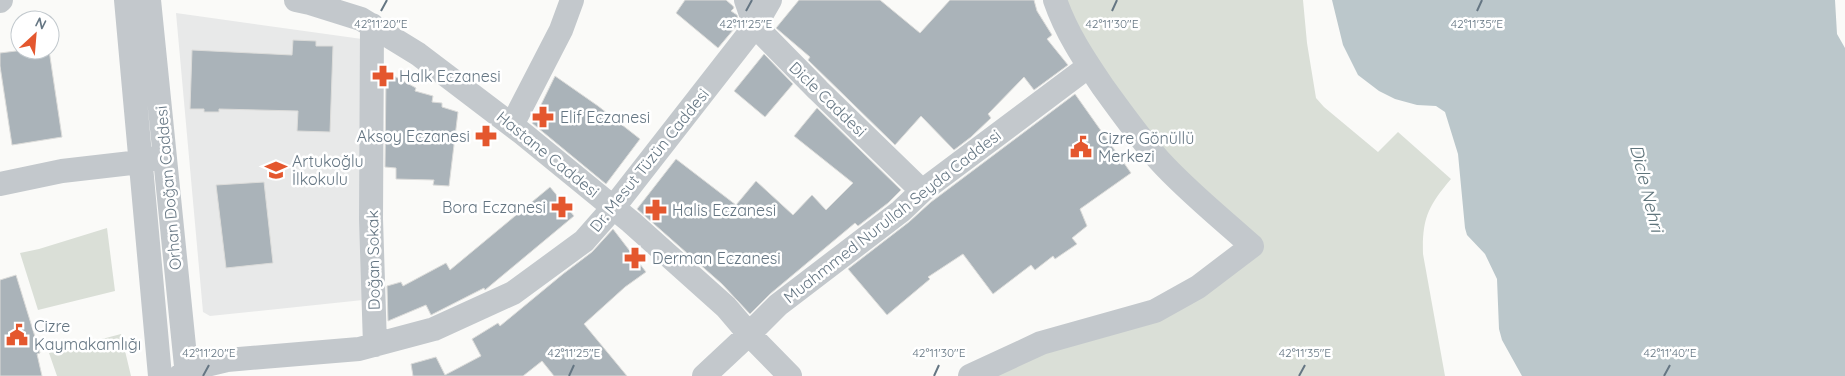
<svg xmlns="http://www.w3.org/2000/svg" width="1845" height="376" font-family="Quicksand,sans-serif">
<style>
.built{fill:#e8e9e9}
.green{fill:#dadfd7}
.water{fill:#bbc7cb}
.building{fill:#aab3b9;stroke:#dcdcda}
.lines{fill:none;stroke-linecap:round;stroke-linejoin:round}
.minor{stroke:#c3c8cc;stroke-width:24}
.ticks{fill:none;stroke:#657683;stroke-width:2}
.labels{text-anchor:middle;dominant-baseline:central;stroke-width:5;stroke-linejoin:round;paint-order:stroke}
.poi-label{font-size:16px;fill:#657683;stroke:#fff;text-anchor:start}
.street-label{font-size:16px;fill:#657683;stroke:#fff}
.water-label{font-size:18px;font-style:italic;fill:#60757c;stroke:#fff}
.ticks-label{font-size:12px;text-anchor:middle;fill:#657683;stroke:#fff;stroke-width:5;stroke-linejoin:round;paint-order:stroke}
</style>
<rect width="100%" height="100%" fill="#fafaf8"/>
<!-- built -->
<path class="built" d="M176,13L362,39L363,300L210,316L203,312Z"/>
<!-- green -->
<path class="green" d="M1055,0H1303L1307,43L1316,98L1324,107L1378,152L1398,132L1451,179C1428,206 1422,219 1423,254L1445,376H970L1155,311L1252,246L1161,161Z
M107,228L115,291L38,310L20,253L39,249Z
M121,334L131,376H57L49,353Z"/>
<!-- water -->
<path class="water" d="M1332,0H1835L1837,34L1845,48V376H1522L1502,340L1499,329L1497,279L1485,254L1467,235L1465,228L1458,154L1445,112L1436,106L1417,105L1395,99L1379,91L1358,75L1343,45Z"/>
<!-- building -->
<path class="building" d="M685,0H726L733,6L734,8L731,11L737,15L739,23L718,48L676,13Z
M799,0H880L920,33L950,0H1034L1037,11L1052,35L1047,39L1068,65L1034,90L1024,77L988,114L991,118L971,137L954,150L921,116L895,145L808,60L810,57L776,28Z
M293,40L316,41V46H333L330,132L297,131L298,111L219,109V112H204V109H190L192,50L292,55Z
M24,50H49L62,137L12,145L0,66V53Z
M764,54L793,84L765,117L734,91Z
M386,75L394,76L416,88L415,91L433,96L432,102L442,103V107L458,112L449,186L433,185L434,180L396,179V168L385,167Z
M555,76L598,106L640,139L606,184L532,123Z
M1075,94L1131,173L1080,209L1087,226L1072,238L1077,244L1055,259L1053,256L1035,270L1031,265L993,294L963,254L928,277L930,279L887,315L848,269L909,222L931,202Z
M817,108L901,190L888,203L858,226L855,223L770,294L750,314L722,284L637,209L676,159L736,205L756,181L793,215L812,195L826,210L853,183L794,136Z
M264,182L273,263L226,268L216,185Z
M550,187L574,216L485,290L484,288L431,315L426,305L388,321L387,286L401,282L403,286L446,263L450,270Z
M613,229L646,272L625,287L584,324L627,376H554L542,361L523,376H413L411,364L436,357L445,375L481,356L472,339L498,323L500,326L563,274L592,252Z
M16,275L40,353L37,354L42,376H0V280Z"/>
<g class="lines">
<!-- minor -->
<path class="minor" d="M126,0L160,376
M149,0L187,376
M296,0L310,3L361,19L418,54L451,79L522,133L631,222L726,307L749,334L790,376
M746,0L755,26L818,90L922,191
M0,1L1,0
M372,25L371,219L375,345
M512,125L561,30L572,0
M0,184L62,171L140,162L156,158
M180,376L186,370L227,360L359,349L434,329L513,293L584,241L613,208L755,26L770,0
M704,376L749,334L778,305L901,211L922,191L1089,66
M970,376L1041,343L1155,311L1198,287L1252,246C1221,218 1187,191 1159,160C1139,137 1121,112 1103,87C1084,59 1066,32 1055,0"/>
</g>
<!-- ticks -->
<path class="ticks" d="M381,11L387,0M746,11L752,0M1112,11L1117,0M1477,11L1482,0M203,376L209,365M569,376L574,365M934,376L939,365M1299,376L1305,365M1664,376L1670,365"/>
<!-- icons -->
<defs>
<g id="pharmacy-bare" transform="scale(1.725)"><path d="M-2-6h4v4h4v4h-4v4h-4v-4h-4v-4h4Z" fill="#e4572e" stroke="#fff" stroke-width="2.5" paint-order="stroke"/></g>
<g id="civic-bare" transform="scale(1.725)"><path d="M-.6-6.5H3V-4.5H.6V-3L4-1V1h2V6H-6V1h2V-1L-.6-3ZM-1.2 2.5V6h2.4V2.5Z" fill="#e4572e" stroke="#fff" stroke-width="2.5" paint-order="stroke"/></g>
<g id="school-bare" transform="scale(1.725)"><path d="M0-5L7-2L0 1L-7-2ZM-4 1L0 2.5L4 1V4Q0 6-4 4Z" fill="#e4572e" stroke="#fff" stroke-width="2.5" paint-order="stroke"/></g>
</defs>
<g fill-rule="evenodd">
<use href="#pharmacy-bare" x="383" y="76"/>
<use href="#pharmacy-bare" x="543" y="117"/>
<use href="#pharmacy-bare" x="486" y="136"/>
<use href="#civic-bare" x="1081" y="147"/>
<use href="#school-bare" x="276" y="170"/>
<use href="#pharmacy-bare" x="562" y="207"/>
<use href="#pharmacy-bare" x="656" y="210"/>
<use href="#pharmacy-bare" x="635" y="258"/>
<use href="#civic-bare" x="17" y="335"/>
</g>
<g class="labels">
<!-- poi labels -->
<g class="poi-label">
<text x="399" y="76">Halk Eczanesi</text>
<text x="560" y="117">Elif Eczanesi</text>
<text x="470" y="136" text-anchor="end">Aksoy Eczanesi</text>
<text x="1098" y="138">Cizre Gönüllü<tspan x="1098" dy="18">Merkezi</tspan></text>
<text x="292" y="161">Artukoğlu<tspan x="292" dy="18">İlkokulu</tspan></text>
<text x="546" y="207" text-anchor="end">Bora Eczanesi</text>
<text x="672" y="210">Halis Eczanesi</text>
<text x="652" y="258">Derman Eczanesi</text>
<text x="34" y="326">Cizre<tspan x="34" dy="18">Kaymakamlığı</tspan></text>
</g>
<!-- street labels -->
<g class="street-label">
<text transform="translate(828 99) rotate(44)">Dicle Caddesi</text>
<text transform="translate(548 154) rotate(39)">Hastane Caddesi</text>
<text transform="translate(649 160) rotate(-51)">Dr. Mesut Tüzün Caddesi</text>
<text transform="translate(168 188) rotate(-95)">Orhan Doğan Caddesi</text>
<text transform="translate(892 216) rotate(-38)">Muahmmed Nurullah Seyda Caddesi</text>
<text transform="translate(373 260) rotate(-91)">Doğan Sokak</text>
</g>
<!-- water labels -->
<g class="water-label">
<text transform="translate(1647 188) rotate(76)">Dicle Nehri</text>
</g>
</g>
<g class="ticks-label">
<text x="381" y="28">42°11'20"E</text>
<text x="746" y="28">42°11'25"E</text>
<text x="1112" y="28">42°11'30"E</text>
<text x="1477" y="28">42°11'35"E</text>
<text x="209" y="357">42°11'20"E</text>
<text x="574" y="357">42°11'25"E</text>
<text x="939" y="357">42°11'30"E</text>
<text x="1305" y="357">42°11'35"E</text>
<text x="1670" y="357">42°11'40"E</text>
</g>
<!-- north arrow -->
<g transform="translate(35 35) rotate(26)"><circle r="24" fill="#ffffff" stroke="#c1c8cd"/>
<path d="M0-4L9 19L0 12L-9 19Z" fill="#e4572e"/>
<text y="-8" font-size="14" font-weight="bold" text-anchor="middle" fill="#657683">N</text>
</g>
</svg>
